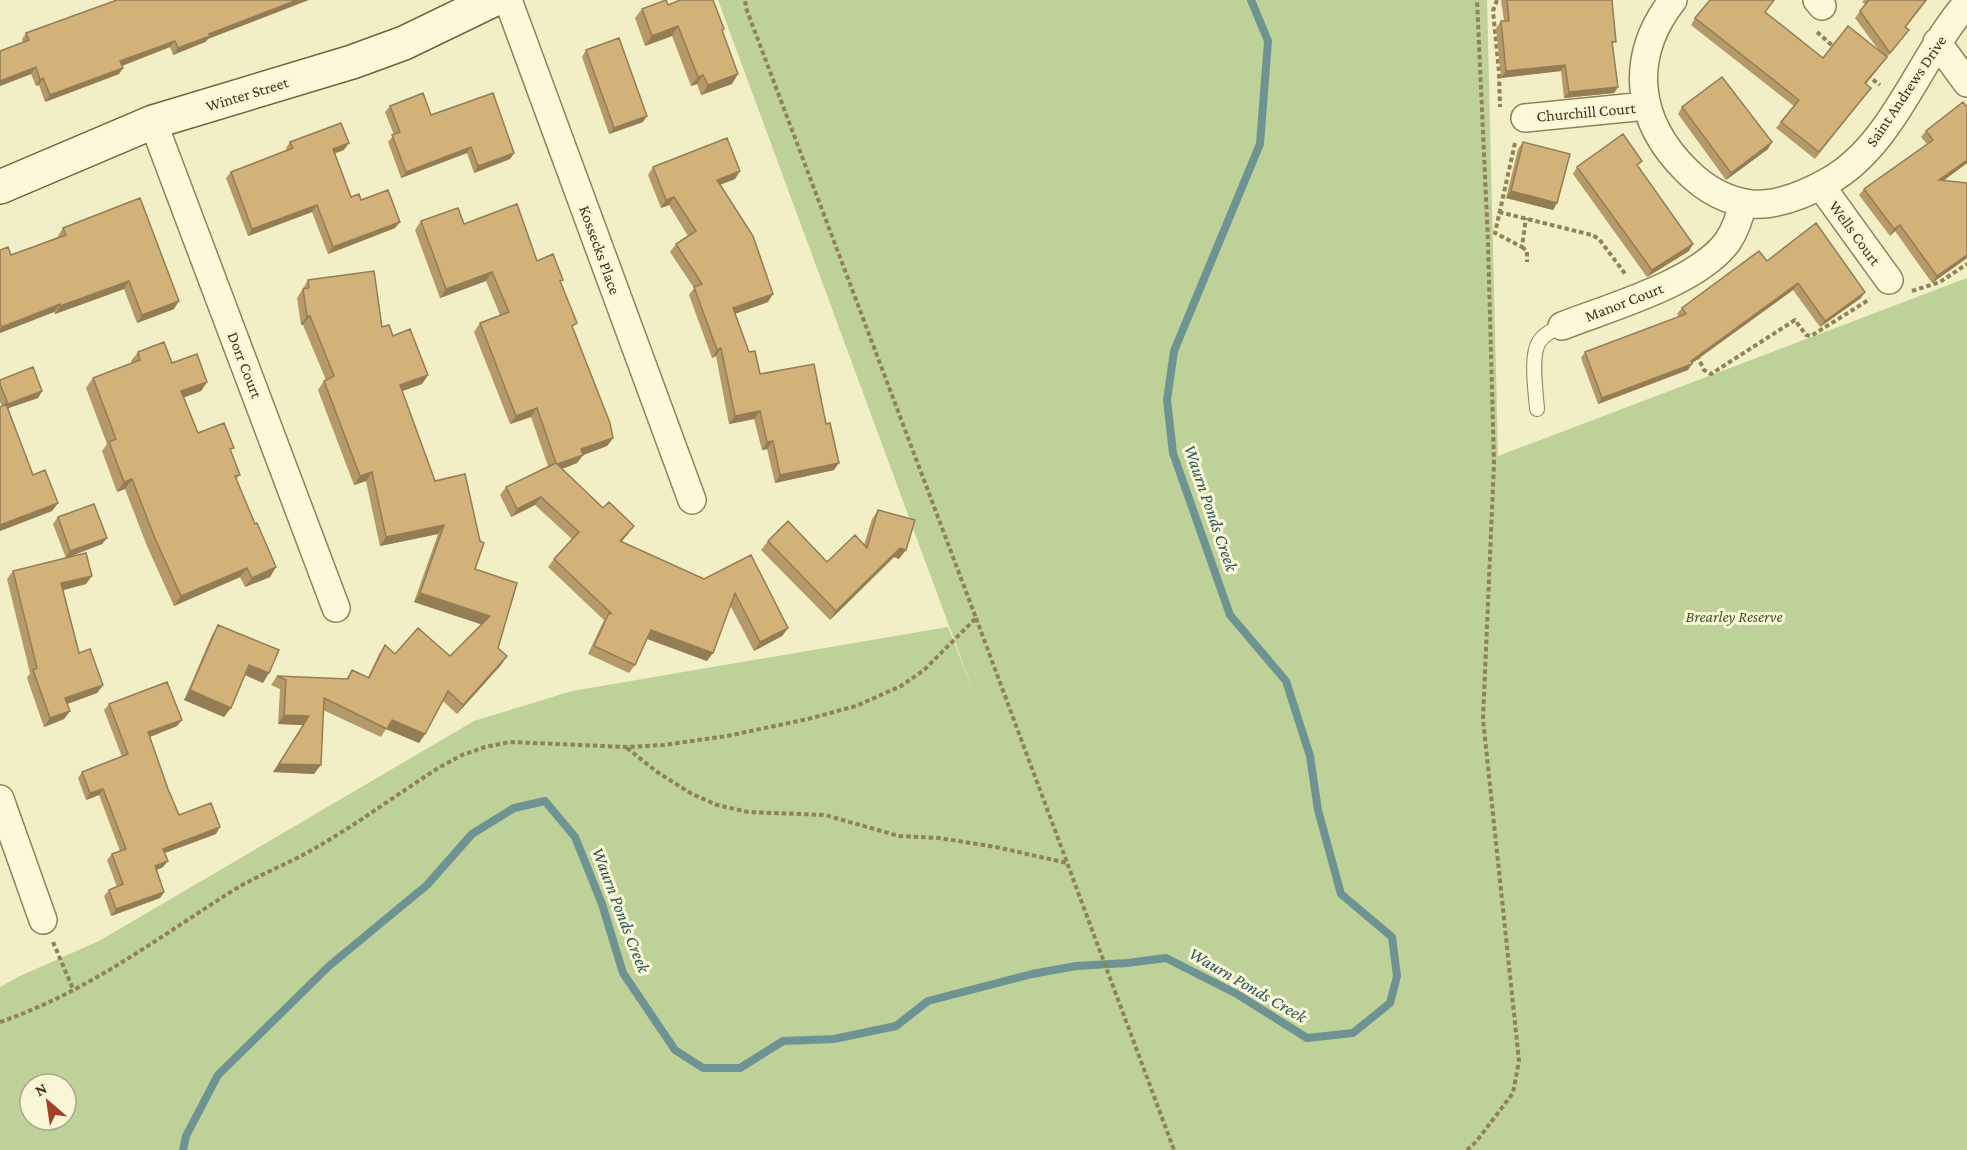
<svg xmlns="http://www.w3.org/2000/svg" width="1967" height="1150" font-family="'Crimson Pro',serif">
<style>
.green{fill:#bed198;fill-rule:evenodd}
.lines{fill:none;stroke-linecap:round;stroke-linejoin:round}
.stream{stroke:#6d9493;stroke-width:8}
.lane-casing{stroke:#8f8259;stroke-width:16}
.street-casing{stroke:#8f8259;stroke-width:30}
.secondary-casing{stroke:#71623c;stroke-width:36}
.path{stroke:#8f8259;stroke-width:4;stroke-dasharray:4.5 3;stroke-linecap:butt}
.lane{stroke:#fbf9da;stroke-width:14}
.street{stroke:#fbf9da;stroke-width:27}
.secondary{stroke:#fbf9da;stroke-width:33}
.wall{fill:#b59968}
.shaded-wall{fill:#947d55}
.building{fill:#d3b279;stroke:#947d55;stroke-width:1.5}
.labels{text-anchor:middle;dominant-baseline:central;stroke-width:6;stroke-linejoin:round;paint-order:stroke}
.street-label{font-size:16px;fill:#3e351e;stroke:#f8f6d6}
.park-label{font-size:16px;font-style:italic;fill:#415c23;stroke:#f8f6d6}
.water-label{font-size:18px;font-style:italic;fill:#2d575f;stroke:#f8f6d6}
</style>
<rect width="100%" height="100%" fill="#f2eec6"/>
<!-- green -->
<path class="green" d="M718,0H1487L1498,456L1967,278V1150H0V987L20,976L99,941L474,721L572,691L948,627L975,696ZM30,1084H66V1120H30Z"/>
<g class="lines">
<!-- stream -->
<path class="stream" d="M183,1150L186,1136L218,1075L329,966L427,885L472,834L514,808L545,801L575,837L602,904L623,973L675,1050L703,1068H740L783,1041L834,1039L896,1026L928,1001L1032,974L1076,966L1127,963L1166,958L1237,994L1307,1038L1353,1033L1390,1003L1397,976L1392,937L1341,894L1318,810L1310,756L1286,681L1230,615L1173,453L1167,400L1174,351L1260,144L1268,41L1251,0"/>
<!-- lane casing -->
<g class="lane-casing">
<path id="lane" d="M1537,409C1536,393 1530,356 1539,342C1544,334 1553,330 1562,326"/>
</g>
<!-- street casing -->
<g class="street-casing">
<path id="street" d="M508,0L692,500
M1673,0C1628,58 1636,121 1687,171C1704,188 1726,201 1751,204C1777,206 1806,194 1829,181C1894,144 1919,58 1967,3
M1817,0L1822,6
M1937,42L1967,83
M1525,118L1646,106
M153,122L336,608
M1821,186L1889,280
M1562,326C1610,307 1698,283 1728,241C1736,229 1740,216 1743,203
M0,799L43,920"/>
</g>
<!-- secondary casing -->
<g class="secondary-casing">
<path id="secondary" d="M0,187L153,122L352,62L404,43L493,0"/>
</g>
<!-- path -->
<path class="path" d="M1497,0L1493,11L1499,72L1500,107
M1817,32L1834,47
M1867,75L1880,85
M1515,143L1495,233L1522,247L1526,218
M1499,212L1592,235L1599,239L1626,275
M1522,247L1527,251V262
M1912,291L1940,282L1967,264
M1697,355L1704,370L1711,374L1795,320L1806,335L1811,336L1870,299
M976,618L1174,1150
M627,748L657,772L692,794L717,805L748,812L825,815L899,836L939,838L996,847L1067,863
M53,942L73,989
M0,1022C85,993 155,940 229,893C255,876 284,866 310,851C355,826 397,794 440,767L462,755L485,747L510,742L626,747L664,745L727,736L808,719L856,706L901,686L924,670L976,618L746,8L745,0
M1467,1150L1476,1142L1513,1093L1519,1061L1483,719L1494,463L1488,242L1477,0"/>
<!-- lane -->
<use href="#lane" class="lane"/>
<!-- street -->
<use href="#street" class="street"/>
<!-- secondary -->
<use href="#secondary" class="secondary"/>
</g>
<!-- wall -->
<path class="wall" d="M1501,0H1612L1613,46L1618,87L1614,93L1564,98L1561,71L1501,78L1496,28L1501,21H1504Z
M1864,0H1927L1906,27L1909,30L1904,36L1866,84V94L1815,159L1776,128L1794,106L1691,25L1695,18L1765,12L1823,58L1880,52L1855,18L1865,4L1862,2Z
M668,5L724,29L722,31L732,84L701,95L697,84L691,86L672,36L645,46L635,18L642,9Z
M26,33L208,39L205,42L173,55L170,47L122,66L119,74L45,102L39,85L36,86L31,74L0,86V51L23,43L22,39Z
M586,50L643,122L609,134L582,57Z
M390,106L431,115L514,153L510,159L474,173L467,153L401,178L388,142L394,135L385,112Z
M1682,107L1768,149L1726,180L1678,114Z
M1967,107V163L1943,181L1967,258L1932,283L1895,231L1890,236L1859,195L1864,189L1927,144L1921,137L1926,131Z
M290,142L344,150L334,153L351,197L361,200L395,228L328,254L312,212L248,236L226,178L231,172L287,151L286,148Z
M1523,142L1557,203L1553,210L1506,198L1518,149Z
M653,167L735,179L720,185L768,302L735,314L749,352L760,374L834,470L775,483L767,449L762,450L754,419L729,424L716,356L712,358L689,295L694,288L670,252L676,244L688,236L669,205L661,208L648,175Z
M1577,167H1639L1689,251L1647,277L1573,174Z
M421,221L464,224L537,261L561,283L573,328L613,438L607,446L583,455L577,463L562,469L603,508L634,526L628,534L621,542L704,579L751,555L788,628L782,636L754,651L730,605L707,661L647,639L635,665L629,673L588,654L604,620L548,567L554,559L572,539L535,505L511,517L500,495L506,487L548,466L531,417L510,424L474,332L480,323L500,315L486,281L440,298L415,230Z
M63,228L174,309L137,323L124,289L55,314L54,312L0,333V250L11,255L58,237V236Z
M1767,261L1861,298L1820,327L1793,290L1692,363L1688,370L1598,404L1581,358L1585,352L1679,317L1677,314L1682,308Z
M308,280L382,327L393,336L428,375L422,384L402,391L435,481L475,569L498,648L507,656L501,665L457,714L443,701L425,734L419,743L386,729L381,737L323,710L314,774L273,772L303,725L278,724L280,689L271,685L277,676L346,679L352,670L368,677L379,654L385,645L395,654L450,656L481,624L414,602L438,534L380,546L366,481L354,485L318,390L324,381L326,380L303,325H301L297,298Z
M138,352L172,363L207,382L201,391L184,397L198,433L231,452L240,475L236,479L255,524L276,567L270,577L245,587L240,577L174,606L147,546L125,489L117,492L102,451L107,444L86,388L93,378L132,363L131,361Z
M0,380L42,391L38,398L8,408L33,475L58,503L52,511L0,531V407L2,406L0,402Z
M878,510L899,559L894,557L830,620L761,550L768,541L827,562L864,545L872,519Z
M58,517L107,538L102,544L66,558L53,524Z
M13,571L86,584L63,590L79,653L103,685L97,693L67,704L70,711L64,719L44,727L27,678L30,673L7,579Z
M218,625L263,683L245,675L224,717L184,700L212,635Z
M109,704L177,726L150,737L168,789L179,815L216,834L165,853L163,867L157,870L164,892L160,898L111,916L104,896L109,890L117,887L107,860L112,854L120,851L99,795L86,800L78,778L82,772L122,757L104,710Z"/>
<!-- shaded-wall -->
<path class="shaded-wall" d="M297,0H309L208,39L205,42L173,55L178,48L209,34Z
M678,26L672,36L645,46L652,36Z
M175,41L170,47L116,68L120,61Z
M1565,65L1561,71L1501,78L1506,71Z
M36,67L31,74L0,86V81Z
M123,68L119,74L45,102L50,95Z
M738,74L732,84L701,95L708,85Z
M703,75L697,84L691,86L698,77Z
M43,78L39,85L36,86L40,80Z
M1618,87L1614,93L1564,98L1569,92Z
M647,116L643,122L609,134L614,128Z
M1772,142L1768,149L1726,180L1731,173Z
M349,143L344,150L328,156L333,149Z
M471,147L467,153L401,178L406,172Z
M514,153L510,159L474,173L478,166Z
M1967,160V163L1935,187L1939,180Z
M740,171L735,179L711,188L717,180Z
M1511,191L1557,203L1553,210L1506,198Z
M674,197L669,205L661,208L666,200Z
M317,205L312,212L248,236L252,229Z
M400,222L395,228L328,254L333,247Z
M1900,225L1895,231L1890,236L1894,229Z
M1693,244L1689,251L1647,277L1652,270Z
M1967,255V258L1932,283L1937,276Z
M492,272L486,281L440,298L446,289Z
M129,281L124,289L55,314L60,306Z
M1798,283L1793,290L1691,364H1692L1688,370L1598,404L1602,398L1691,361Z
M1865,292L1861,298L1820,327L1825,321Z
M773,294L768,302L728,316L733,308Z
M179,301L174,309L137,323L142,315Z
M60,304L54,312L0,333V329L2,327Z
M307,316H310L303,325H301Z
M721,348L716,356L712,358L717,350Z
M428,375L422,384L394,394L400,385Z
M207,382L201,391L175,401L181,391Z
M42,391L38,398L3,410L8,404Z
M537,408L531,417L510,424L516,416Z
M760,411L754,419L729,424L735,416Z
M613,438L607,446L583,455L577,463L551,473L557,464L581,449Z
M773,441L767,449L762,450L767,442Z
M839,463L834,470L775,483L780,475Z
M372,472L366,481L354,485L360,476Z
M132,479L125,489L117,492L124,482Z
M541,497L535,505L511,517L517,509Z
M58,503L52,511L0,531V525Z
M444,525L438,534L380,546L386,537Z
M634,526L628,534L614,550L620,541Z
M107,538L102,544L66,558L70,551Z
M900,548L906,550L899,559L894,557L830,620L836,611Z
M276,567L270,577L245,587L252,578Z
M247,568L240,577L174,606L181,596Z
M92,576L86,584L56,592L61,583Z
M420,593L490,616L483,625L414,602Z
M788,628L782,636L754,651L760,642Z
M651,630L713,653L707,661L645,638Z
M507,656L501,665L457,714L463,705Z
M249,665L269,673L263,683L243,674Z
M103,685L97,693L59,707L65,698Z
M190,690L231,708L224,717L184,700Z
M70,711L64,719L44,727L50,718Z
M284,715L309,716L303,725L278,724Z
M182,720L177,726L144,739L148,732Z
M392,720L425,734L419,743L386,729Z
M279,764L321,765L314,774L273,772Z
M103,789L99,795L86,800L90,793Z
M220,827L216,834L159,855L163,849Z
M168,861L163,867L151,872L155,866Z
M164,892L160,898L111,916L116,909Z"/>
<!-- building -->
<path class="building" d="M117,0H297L209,34L210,36L178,48L175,41L120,61L123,68L50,95L43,78L40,80L36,67L0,81V51L29,40L26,33Z
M666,0L668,5L680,0H713L724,29L722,30L738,74L708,85L703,75L698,77L678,26L652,36L642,9Z
M1507,0H1612L1616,42H1612L1618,87L1569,92L1565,65L1506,71L1501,21H1509Z
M1710,0H1774L1765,12L1823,58L1848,26L1887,57L1865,83L1871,88L1819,152L1781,122L1799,100L1695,18Z
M1869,0H1926L1905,27L1909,30L1890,53L1860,11Z
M619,38L647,116L614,128L586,50Z
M1722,77L1772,142L1731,173L1682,107Z
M423,93L431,115L493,93L514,153L478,166L471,147L406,172L392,135L400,132L390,106Z
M1963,102L1967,107V160L1939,180L1967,183V255L1937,276L1900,225L1894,229L1864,189L1933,140L1926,131Z
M341,123L349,143L333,149L351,197L359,194L361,200L388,190L400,222L333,247L317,205L252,229L231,172L293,148L290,142Z
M1623,134L1642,161L1637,165L1693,244L1652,270L1577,167Z
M727,138L740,171L717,180L753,236L773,294L733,308L749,352L755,351L760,374L814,364L826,424L830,423L839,463L780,475L773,441L767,442L760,411L735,416L721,348L717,350L694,287L702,284L676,244L696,231L674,197L666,200L653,167Z
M1523,142L1570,154L1557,203L1511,191Z
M140,198L179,301L142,315L129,281L60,306V304L2,327L0,323V250L8,247L11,255L66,235L63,228Z
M517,204L537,261L553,254L563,280L560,281L577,323L572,326L610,423L613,438L581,449L583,455L557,464L603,508L609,502L634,526L620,541L704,579L751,555L788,628L760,642L735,593L713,653L651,630L635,665L594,646L609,613L612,614L554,559L579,532L541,497L517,509L506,487L556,463L537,408L516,416L480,323L509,312L492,272L446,289L421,221L458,208L464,224Z
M1816,223L1865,292L1825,321L1798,283L1691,361L1692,364L1602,398L1585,352L1686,314L1682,308L1759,251L1767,261Z
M374,271L382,327L389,325L393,336L410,329L428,375L400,385L435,481L465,474L480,541L484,543L475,569L517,583L498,648L507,656L463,705L448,691L425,734L392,720L387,729L324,698L321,765L279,764L309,716L284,715L286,680L277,676L348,679L352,670L369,678L385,645L395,654L418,628L450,656L490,616L420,593L444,525L386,537L372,472L360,476L324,381L334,376L310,316H307L303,289L309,288L308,280Z
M164,342L172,363L197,354L207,382L181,391L198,433L224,423L234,448L230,449L240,475L235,476L255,524L257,523L276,567L252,578L247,568L181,596L154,536L132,479L124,482L109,442L116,439L93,378L140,360L138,352Z
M33,367L42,391L8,404L0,384V380Z
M6,404L33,475L45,470L58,503L0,525V407Z
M94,504L107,538L70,551L58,517Z
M878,510L915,520L906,550L900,548L836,611L768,541L788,521L827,562L855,535L867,548Z
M86,553L92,576L61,583L79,653L90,649L103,685L65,698L70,711L50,718L33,670L37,668L13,571Z
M218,625L279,650L269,673L249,665L231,708L190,690Z
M167,682L182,720L148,732L168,789L179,815L211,803L220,827L163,849L168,861L155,866L164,892L116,909L109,890L123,884L112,854L126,849L103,789L90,793L82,772L128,754L109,704Z"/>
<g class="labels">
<!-- street labels -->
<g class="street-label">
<text transform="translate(1906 91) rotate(-56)">Saint Andrews Drive</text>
<text transform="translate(247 94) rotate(-17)">Winter Street</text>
<text transform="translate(1586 112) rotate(-5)">Churchill Court</text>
<text transform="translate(1855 233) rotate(54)">Wells Court</text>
<text transform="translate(600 250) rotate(70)">Kossecks Place</text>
<text transform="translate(1624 302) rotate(-21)">Manor Court</text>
<text transform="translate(245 365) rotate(69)">Dorr Court</text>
</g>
<!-- park labels -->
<g class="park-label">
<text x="1734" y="616">Brearley Reserve</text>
</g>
<!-- water labels -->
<g class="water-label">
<text transform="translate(1211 508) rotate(71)">Waurn Ponds Creek</text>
<text transform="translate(621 910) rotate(69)">Waurn Ponds Creek</text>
<text transform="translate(1248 985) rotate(30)">Waurn Ponds Creek</text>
</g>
</g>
<!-- north arrow -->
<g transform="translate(48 1102) rotate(331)"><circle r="28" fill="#f8f6d6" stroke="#aea98c" stroke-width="1.5"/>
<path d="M0-4.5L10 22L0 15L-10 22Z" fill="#a33f24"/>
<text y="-9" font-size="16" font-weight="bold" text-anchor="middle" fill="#3e351e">N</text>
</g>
</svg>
